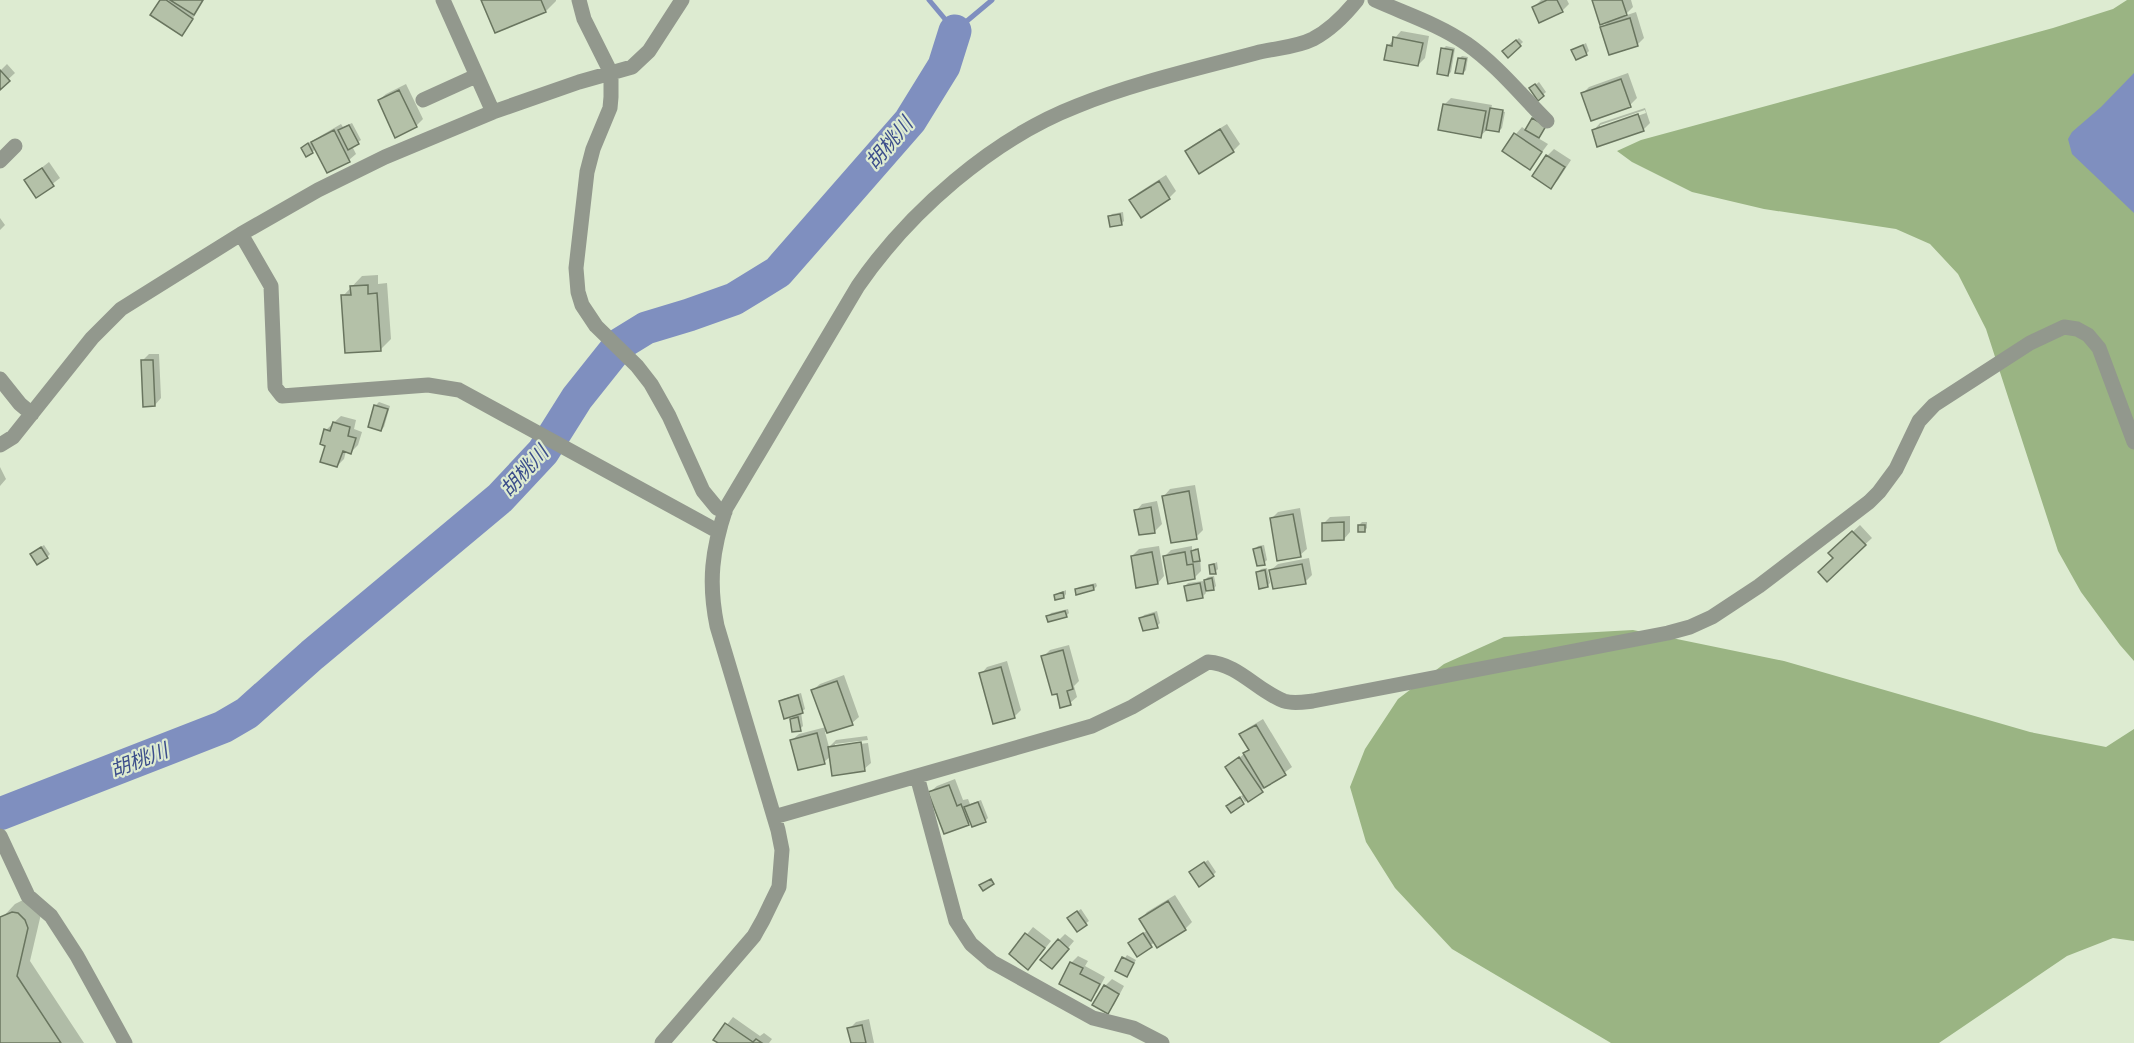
<svg xmlns="http://www.w3.org/2000/svg" width="2134" height="1043" font-family="'Roboto Serif','Noto Sans JP',serif">
<style>
.forest{fill:#9ab483}
.water{fill:#7f8fbf}
.shadow{fill:#0003;fill-rule:evenodd}
.lines{fill:none;stroke-linecap:round;stroke-linejoin:round}
.stream{stroke:#7f8fbf;stroke-width:5}
.river{stroke:#7f8fbf;stroke-width:33}
.building{fill:#b4c1a8;stroke:#69755f;stroke-width:1.5}
.minor{stroke:#92988d;stroke-width:15}
.labels{text-anchor:middle;dominant-baseline:central;stroke-width:4.5;stroke-linejoin:round;paint-order:stroke}
.water-label{font-size:20px;font-style:italic;fill:#3c4e8b;stroke:#ddebd1}
</style>
<rect width="100%" height="100%" fill="#ddebd1"/>
<!-- forest -->
<path class="forest" d="M2127,0H2134V661L2120,645L2081,592L2058,551L1986,329L1958,274L1930,244L1896,229L1764,209L1692,192L1632,162L1617,151L1641,140L2053,28L2113,9Z
M1633,630L1784,661L2030,732L2106,747L2134,729V941L2113,938L2067,956L1939,1043H1611L1452,949L1395,888L1366,842L1350,787L1365,749L1398,699L1444,664L1504,637Z"/>
<!-- water -->
<path class="water" d="M2134,73V213L2072,154L2068,139L2072,132L2101,107Z"/>
<!-- shadow -->
<path class="shadow" d="M162,0H204L188,27L181,34Z
M483,0H556V1L546,11Z
M1541,0H1567L1569,4L1562,11L1534,7Z
M1594,0H1631L1633,7L1624,16L1636,12L1644,38L1638,44L1610,53L1602,28L1610,20Z
M1401,31L1429,36L1425,58L1418,65L1388,46Z
M1519,38L1523,42L1508,56L1504,51Z
M1586,43L1589,51L1586,54L1573,50Z
M1446,46L1455,48L1451,72L1448,75L1443,49Z
M1462,56L1468,57L1466,70L1463,73L1459,59Z
M7,64L15,73L0,87V71Z
M1628,73L1637,98L1630,105L1583,93L1589,87Z
M1539,82L1546,92L1538,99L1534,86Z
M406,84L423,119L416,126L379,100L386,94Z
M1451,98L1492,105L1491,109L1505,112L1502,128L1499,131L1487,130L1480,136L1445,104Z
M1645,108L1650,123L1643,130H1594L1600,123ZM1645,110L1646,113L1600,129V125Z
M1536,116L1548,122L1538,138L1548,144L1530,168L1516,134L1522,127L1526,130Z
M352,123L361,140L352,146L356,154L349,160L316,149L307,155L305,145L341,124L343,127Z
M1227,124L1240,144L1233,151H1186L1193,145Z
M1554,149L1571,160L1558,180L1551,187L1547,156Z
M49,162L60,178L37,196L26,180Z
M1166,175L1176,191L1169,198L1142,216L1131,200L1138,193Z
M1123,212L1124,221L1121,224L1109,217L1112,214Z
M0,218L5,225L0,230Z
M378,275V284L387,283L391,339L380,350L343,296L362,276Z
M149,354H159L161,398L155,405L142,361Z
M379,402L390,406L384,427L381,430L369,426L376,405Z
M341,416L356,420L354,429L362,432L358,445L351,452L346,451L344,459L337,466L327,445L326,430Z
M0,467L6,479L0,486Z
M1195,485L1203,530L1196,537L1164,496L1170,489Z
M1157,501L1162,524L1155,531L1140,534L1136,511L1142,504Z
M1300,508L1307,549L1300,555L1271,519L1278,512Z
M1350,516V532L1344,539L1323,524L1330,517Z
M1362,522H1367V528L1364,531L1359,525Z
M1860,525L1872,538L1827,580L1835,558L1830,553Z
M44,545L50,554L47,557L35,551Z
M1264,545L1267,560L1264,563L1255,549L1258,546Z
M1159,546L1164,576L1158,583L1132,556L1139,549Z
M1192,546V551L1196,548L1198,558H1200L1201,571L1194,578L1164,557L1171,550Z
M1309,558L1312,575L1305,582L1271,570L1278,564Z
M1217,562L1218,569L1215,572L1210,566Z
M1267,568L1270,583L1267,586L1258,572L1261,569Z
M1214,576L1216,586L1213,589L1205,590L1206,593L1203,596L1185,586L1188,583L1203,581V582L1208,577Z
M1096,583L1097,586L1094,589L1076,590L1079,587Z
M1066,590V594L1064,597L1056,595Z
M1068,609L1069,613L1066,616H1048L1051,613Z
M1157,611L1160,623L1157,626L1141,618L1144,615Z
M1069,645L1079,681L1074,686L1077,697L1070,703L1058,692L1043,657L1050,650Z
M1007,661L1021,710L1014,717L981,674L987,667Z
M844,675L859,717L852,723L825,732L829,747L836,740L867,736L868,740L835,744V747L868,743L871,763L864,769L831,756L824,762L792,740L799,734L826,727L813,690L820,684Z
M801,693L805,709L801,712L803,726L800,729L791,719L797,713L780,702L783,699Z
M1263,719L1292,767L1245,802L1241,796L1245,794L1227,768L1250,749L1241,735L1248,728Z
M955,779L963,800L968,799L970,804L981,800L988,818L985,821L971,820L968,824L930,792L937,786Z
M1208,860L1216,872L1213,875L1194,870Z
M1175,895L1192,922L1185,929L1157,946L1155,942L1137,955L1132,940L1148,930L1141,919L1147,912Z
M27,898L41,914L30,961L84,1043H0V920L15,904Z
M1081,909L1089,921L1077,930L1072,915Z
M1033,927L1051,941L1035,961L1011,954Z
M1065,934L1074,941L1058,960L1059,940Z
M1127,955L1136,960L1129,972L1117,970Z
M1078,956L1088,961L1085,966L1105,977L1097,992L1090,999L1071,963Z
M1112,979L1124,986L1114,1005L1107,1012L1105,986Z
M733,1017L760,1036L764,1033L772,1039L769,1043H721L716,1039Z
M869,1019L874,1043H852L849,1029L856,1022Z"/>
<g class="lines">
<!-- stream -->
<path class="stream" d="M929,0L955,31L992,0"/>
<!-- river -->
<path class="river" d="M0,814L223,727L247,713L312,655L500,498L543,452L577,398L620,344L646,328L689,315L734,299L778,272L910,121L944,66L955,31"/>
</g>
<!-- building -->
<path class="building" d="M160,0H166L193,19L182,36L150,15Z
M170,0H203L194,15Z
M481,0H541L546,12L495,33Z
M1547,0H1557L1563,12L1539,23L1532,7Z
M1592,0H1622L1627,15L1600,25Z
M1630,18L1638,46L1609,55L1600,27Z
M1393,37L1423,43L1418,66L1384,60L1387,45L1392,46Z
M1516,40L1521,46L1508,58L1502,51Z
M1583,45L1587,55L1576,60L1571,50Z
M1441,48L1453,50L1448,76L1437,74Z
M1458,58L1466,59L1463,74L1455,73Z
M0,70L10,81L0,90Z
M1621,79L1631,107L1591,121L1581,93Z
M1535,84L1544,96L1538,101L1529,88Z
M399,90L417,127L395,138L378,100Z
M1443,104L1486,111L1481,138L1438,130Z
M1490,108L1503,110L1499,132L1486,130Z
M1638,114L1644,131L1597,147L1592,130Z
M1532,118L1546,126L1539,138L1525,130Z
M349,125L359,144L348,150L338,130Z
M1220,129L1234,152L1199,174L1185,151Z
M334,130L350,162L327,173L311,142Z
M1514,133L1542,152L1530,170L1502,151Z
M308,143L313,153L306,157L301,148Z
M1546,155L1565,167L1551,189L1532,176Z
M42,168L54,186L36,198L24,180Z
M1159,181L1170,199L1141,218L1129,200Z
M1120,214L1122,225L1110,227L1108,216Z
M368,285V294L377,293L381,351L345,353L341,295H351L350,286Z
M141,360H153L155,406L143,407Z
M374,405L388,409L381,431L368,427Z
M333,422L350,427L348,436L356,438L351,454L343,451L337,467L320,462L325,446L320,444L324,429L330,431Z
M1189,491L1197,539L1171,543L1162,496Z
M1151,507L1155,533L1139,535L1134,510Z
M1293,514L1301,557L1277,561L1270,518Z
M1344,522V540L1322,541V523Z
M1358,525H1365V532H1358Z
M1852,531L1866,545L1827,582L1818,572L1833,558L1828,553Z
M41,547L48,558L37,565L30,554Z
M1261,547L1265,565L1257,566L1253,549Z
M1198,549L1200,561L1193,562L1191,551Z
M1152,552L1158,584L1136,588L1131,556Z
M1185,552L1187,565L1193,564L1195,579L1168,584L1163,556Z
M1214,564L1216,574H1210L1209,565Z
M1302,564L1306,584L1273,589L1269,570Z
M1265,570L1268,587L1259,589L1256,572Z
M1212,578L1214,590L1206,591L1204,580Z
M1200,583L1203,598L1187,601L1184,586Z
M1093,585L1094,590L1076,595L1075,589Z
M1063,592L1064,598L1055,600L1054,595Z
M1065,611L1067,617L1048,622L1046,616Z
M1154,614L1158,628L1143,631L1139,618Z
M1063,650L1073,689L1067,691L1071,705L1060,708L1057,694L1052,695L1041,656Z
M1001,667L1015,718L993,724L979,673Z
M837,681L853,725L827,733L811,690Z
M798,695L803,713L784,719L779,701Z
M798,717L801,731L792,732L790,719Z
M1256,725L1286,775L1264,788L1243,753L1249,750L1239,734Z
M817,733L825,764L798,770L790,740Z
M861,742L865,771L832,776L828,747Z
M1239,757L1263,792L1248,802L1225,767Z
M949,785L957,806L961,804L969,825L944,834L928,792Z
M1240,797L1244,804L1231,813L1226,806Z
M978,802L986,822L972,827L964,807Z
M1204,862L1214,876L1199,887L1189,872Z
M991,879L994,884L983,891L979,885Z
M1168,901L1186,930L1157,948L1139,919Z
M1077,911L1087,925L1077,932L1067,918Z
M12,912L18,913L25,920L28,928L17,976L61,1043H0V917Z
M1025,933L1045,948L1028,970L1009,954Z
M1143,933L1152,947L1137,957L1128,943Z
M1058,939L1069,949L1052,969L1040,960Z
M1122,957L1134,963L1127,977L1115,971Z
M1070,962L1083,968L1080,974L1100,984L1091,1001L1059,984Z
M1104,985L1119,994L1108,1014L1092,1005Z
M725,1023L753,1042L756,1039L762,1043H718L713,1040Z
M862,1025L866,1043H851L847,1028Z"/>
<g class="lines">
<!-- minor -->
<path class="minor" d="M443,0L493,112
M579,0L584,19L611,73V97L610,108L593,149L587,172L576,268L578,292L582,305L596,326L637,366L651,384L669,416L703,491L717,508L725,512
M1375,0C1406,14 1438,24 1467,44C1497,65 1521,95 1547,121
M423,100L476,76
M0,161L15,146
M241,234L271,286L275,387L282,396L428,385L459,390L719,532
M0,379L20,404L32,414
M0,445L13,437L92,338L121,309L241,234L318,190L385,157L493,112L579,82L632,67L649,51L682,0
M917,776L956,921L971,944L992,962L1093,1018L1133,1028L1162,1043
M774,817L1092,726L1132,707L1208,662C1239,664 1257,691 1284,701C1293,704 1304,702 1313,701L1668,633L1690,627L1712,617L1759,586L1869,502L1879,492L1896,469L1919,421L1934,405L2030,343L2064,327L2077,329L2088,335L2099,348L2134,442
M0,836L28,896L51,916L77,956L125,1043
M662,1043L754,936L763,920L779,887L782,850L778,830L717,626C708,582 712,550 726,508L858,286C909,212 992,139 1077,106C1134,83 1196,69 1256,53C1274,48 1295,48 1313,39C1330,30 1345,15 1357,0"/>
</g>
<g class="labels">
<!-- water labels -->
<g class="water-label">
<text transform="translate(889 143) rotate(-50)">胡桃川</text>
<text transform="translate(524 471) rotate(-48)">胡桃川</text>
<text transform="translate(139 760) rotate(-21)">胡桃川</text>
</g>
</g>
</svg>
